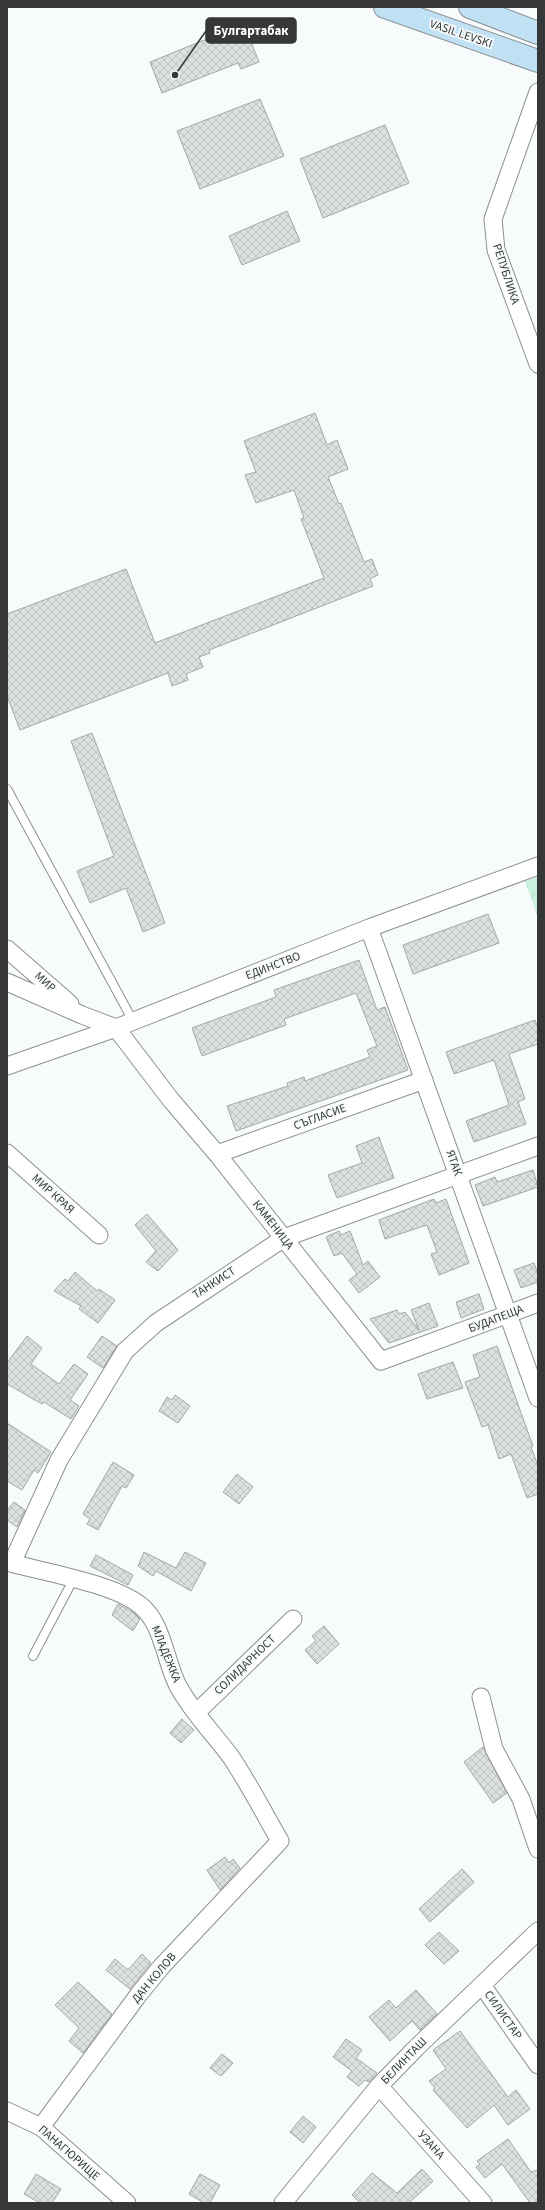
<svg xmlns="http://www.w3.org/2000/svg" width="545" height="2210" font-family="'Source Sans 3',sans-serif">
<style>
.park{fill:url(#park-crowns)}
.building{fill:url(#building-cross-hatch);stroke:#a3a7a6}
.lines{fill:none;stroke-linecap:round;stroke-linejoin:round}
.lane-casing{stroke:#8d9091;stroke-width:10}
.street-casing{stroke:#8d9091;stroke-width:19}
.secondary-casing{stroke:#8d9091;stroke-width:24}
.lane{stroke:#fff;stroke-width:8}
.street{stroke:#fff;stroke-width:17}
.secondary{stroke:#bfe1f3;stroke-width:22}
.labels{text-anchor:middle;dominant-baseline:central;stroke-width:3.5;stroke-linejoin:round;paint-order:stroke}
.street-label{font-size:12px;fill:#363738;stroke:#f7fbfb}
.leader{fill:none;stroke:#363738;stroke-width:1.5}
.callout-dot{fill:#363738;stroke:#f7fbfb;stroke-width:1.5}
.callout{fill:#363738;stroke:#363738;stroke-width:1.5}
.callout-label{font-size:13px;text-anchor:middle;font-weight:bold;fill:#fff}
</style>
<defs>
<pattern id="park-crowns" width="20" height="18" patternUnits="userSpaceOnUse"><rect width="20" height="18" fill="#caf3e0"/><path d="M2 6a3 3 0 1 1 6 0M12 15a3 3 0 1 1 6 0" fill="none" stroke="#aed1c1"/></pattern>
<pattern id="building-cross-hatch" width="8" height="8" patternUnits="userSpaceOnUse"><rect width="8" height="8" fill="#dce0df"/><path d="M0 0l8 8M0 8l8-8" fill="none" stroke="#bdc1c0"/></pattern>
</defs>
<rect width="100%" height="100%" fill="#f7fbfb"/>
<!-- park -->
<path class="park" d="M538,877V918L525,881Z"/>
<!-- building -->
<path class="building" d="M244,24L259,62L241,69L238,63L162,93L150,62Z
M260,99L284,156L200,189L177,131Z
M385,125L409,183L323,218L300,159Z
M287,211L300,241L242,265L229,236Z
M315,413L327,445L337,440L348,469L328,477L339,504L341,503L364,562L372,559L378,575L370,579L373,586L209,650L210,653L199,657L203,667L186,674L188,680L172,686L168,673L20,730L7,696V614L126,569L155,643L324,578L301,519L304,518L294,490L256,503L245,475L256,472L244,441Z
M92,733L165,923L143,932L126,888L90,903L77,871L114,856L71,741Z
M488,914L499,943L413,974L403,945Z
M359,960L377,1010L385,1007L408,1070L236,1131L227,1106L288,1086L287,1083L304,1077L305,1081L370,1057L367,1050L377,1046L356,993L284,1019L286,1025L202,1056L192,1028L276,997L274,990Z
M535,1020L538,1028V1044L509,1054L525,1099L518,1102L526,1124L474,1142L466,1121L509,1105L494,1060L454,1074L446,1052Z
M379,1137L394,1178L337,1198L328,1175L362,1163L356,1146Z
M533,1170L538,1187L483,1206L475,1185L495,1177L497,1182Z
M434,1199L436,1203L446,1199L469,1263L439,1275L431,1254L437,1252L427,1225L385,1239L379,1220Z
M147,1214L178,1250L158,1271L146,1262L156,1251L135,1225Z
M339,1231L341,1235L350,1231L363,1265L368,1261L380,1277L359,1293L349,1280L357,1274L342,1253L334,1256L326,1237Z
M534,1263L538,1274V1282L521,1288L514,1270Z
M75,1272L97,1291L99,1289L115,1300L98,1323L79,1309L81,1306L54,1291L65,1279L68,1281Z
M479,1294L484,1309L461,1318L456,1302Z
M429,1303L438,1326L389,1343L370,1319L397,1310L399,1314L405,1312L419,1330L411,1310Z
M27,1336L42,1348L31,1364L59,1384L74,1364L88,1374L70,1400L79,1406L71,1419L44,1402L42,1404L7,1384V1363Z
M102,1336L117,1346L103,1368L87,1357Z
M497,1346L533,1446L531,1447L538,1466V1494L527,1498L511,1454L499,1459L488,1425L482,1427L465,1382L480,1377L473,1355Z
M453,1362L463,1388L427,1399L418,1374Z
M175,1395L190,1406L178,1423L159,1411L167,1397L172,1400Z
M7,1423L51,1452L38,1473L34,1470L22,1490L7,1481Z
M113,1462L134,1475L126,1488L122,1486L98,1530L87,1524L90,1519L83,1514Z
M237,1474L253,1487L239,1504L223,1492Z
M14,1502L25,1510L17,1527L7,1520V1511Z
M144,1552L176,1568L185,1552L206,1563L191,1591L156,1571L153,1576L138,1566Z
M96,1555L133,1575L128,1585L90,1566Z
M118,1604L134,1613L140,1619L133,1631L112,1615Z
M324,1626L339,1644L317,1664L305,1650L316,1641L312,1636Z
M182,1719L194,1730L181,1743L170,1733Z
M483,1747L507,1793L493,1803L464,1762Z
M225,1857L229,1863L233,1859L240,1868L220,1890L207,1870Z
M462,1869L474,1882L430,1922L419,1909Z
M439,1932L459,1951L444,1964L425,1945Z
M142,1954L151,1963L130,1989L106,1970L115,1959L128,1970Z
M78,1982L112,2014L83,2053L69,2041L79,2028L55,2005Z
M416,1990L437,2014L420,2030L412,2021L390,2041L369,2017L389,2000L396,2008Z
M460,2031L508,2097L516,2090L530,2109L508,2125L494,2105L467,2128L433,2090L435,2088L429,2081L446,2069L433,2050Z
M346,2039L362,2050L356,2058L377,2073L369,2082L365,2080L359,2086L347,2077L352,2071L333,2057Z
M222,2054L233,2063L221,2076L210,2068Z
M303,2116L316,2127L303,2143L290,2132Z
M508,2139L531,2172L538,2170V2203H530L502,2164L485,2178L476,2167L480,2164L477,2161Z
M422,2169L433,2181L409,2203H360L352,2195L372,2173L397,2193Z
M36,2174L61,2189L52,2203H40L24,2194Z
M200,2174L220,2185L210,2203H204L189,2194Z"/>
<g class="lines">
<!-- lane casing -->
<g class="lane-casing">
<path id="lane" d="M7,789L133,1021
M33,1656L73,1580"/>
</g>
<!-- street casing -->
<g class="street-casing">
<path id="street" d="M538,92L493,219L496,250L538,364
M369,928L538,1398
M7,949L70,1004
M7,982L82,1015L116,1028
M116,1028L171,1100L217,1154L381,1361L538,1303
M7,1066L116,1028L369,928L538,866
M7,1153L99,1235
M217,1154L424,1080
M7,1562C43,1572 112,1583 140,1605C163,1623 165,1661 178,1686C192,1712 214,1734 231,1757C249,1784 264,1813 280,1841L162,1966L139,1994L41,2127
M12,1563L59,1460L125,1351L156,1323L284,1238L538,1146
M481,1697L494,1749L521,1799L538,1849
M197,1712L293,1619
M482,1985L538,2065
M379,2086L483,2203
M7,2111L41,2127L127,2203
M283,2203L379,2086L416,2048L538,1931"/>
</g>
<!-- secondary casing -->
<g class="secondary-casing">
<path id="secondary" d="M385,7L538,61
M470,7L538,33"/>
</g>
<!-- lane -->
<use href="#lane" class="lane"/>
<!-- street -->
<use href="#street" class="street"/>
<!-- secondary -->
<use href="#secondary" class="secondary"/>
</g>
<g class="labels">
<!-- street labels -->
<g class="street-label">
<text transform="translate(461 34) rotate(19)">VASIL LEVSKI</text>
<text transform="translate(506 274) rotate(72)">РЕПУБЛИКА</text>
<text transform="translate(273 966) rotate(-21)">ЕДИНСТВО</text>
<text transform="translate(45 982) rotate(42)">МИР</text>
<text transform="translate(320 1117) rotate(-20)">СЪГЛАСИЕ</text>
<text transform="translate(454 1163) rotate(70)">ЯТАК</text>
<text transform="translate(53 1194) rotate(42)">МИР КРАЯ</text>
<text transform="translate(273 1225) rotate(52)">КАМЕНИЦА</text>
<text transform="translate(214 1283) rotate(-33)">ТАНКИСТ</text>
<text transform="translate(496 1319) rotate(-21)">БУДАПЕЩА</text>
<text transform="translate(166 1654) rotate(68)">МЛАДЕЖКА</text>
<text transform="translate(245 1665) rotate(-44)">СОЛИДАРНОСТ</text>
<text transform="translate(154 1978) rotate(-50)">ДАН КОЛОВ</text>
<text transform="translate(503 2015) rotate(55)">СИЛИСТАР</text>
<text transform="translate(404 2061) rotate(-46)">БЕЛИНТАШ</text>
<text transform="translate(431 2145) rotate(48)">УЗАНА</text>
<text transform="translate(69 2153) rotate(41)">ПАНАГЮРИЩЕ</text>
</g>
</g>
<!-- callouts -->
<path class="leader" d="M175 75L206 31"/>
<circle class="callout-dot" cx="175" cy="75" r="4"/>
<rect class="callout" x="206" y="18" width="90" height="25" rx="4"/>
<g class="callout-label">
<text x="251" y="35">Булгартабак</text>
</g>
<!-- border -->
<rect width="545" height="2210" fill="none" stroke="#363738" stroke-width="16"/>
</svg>
